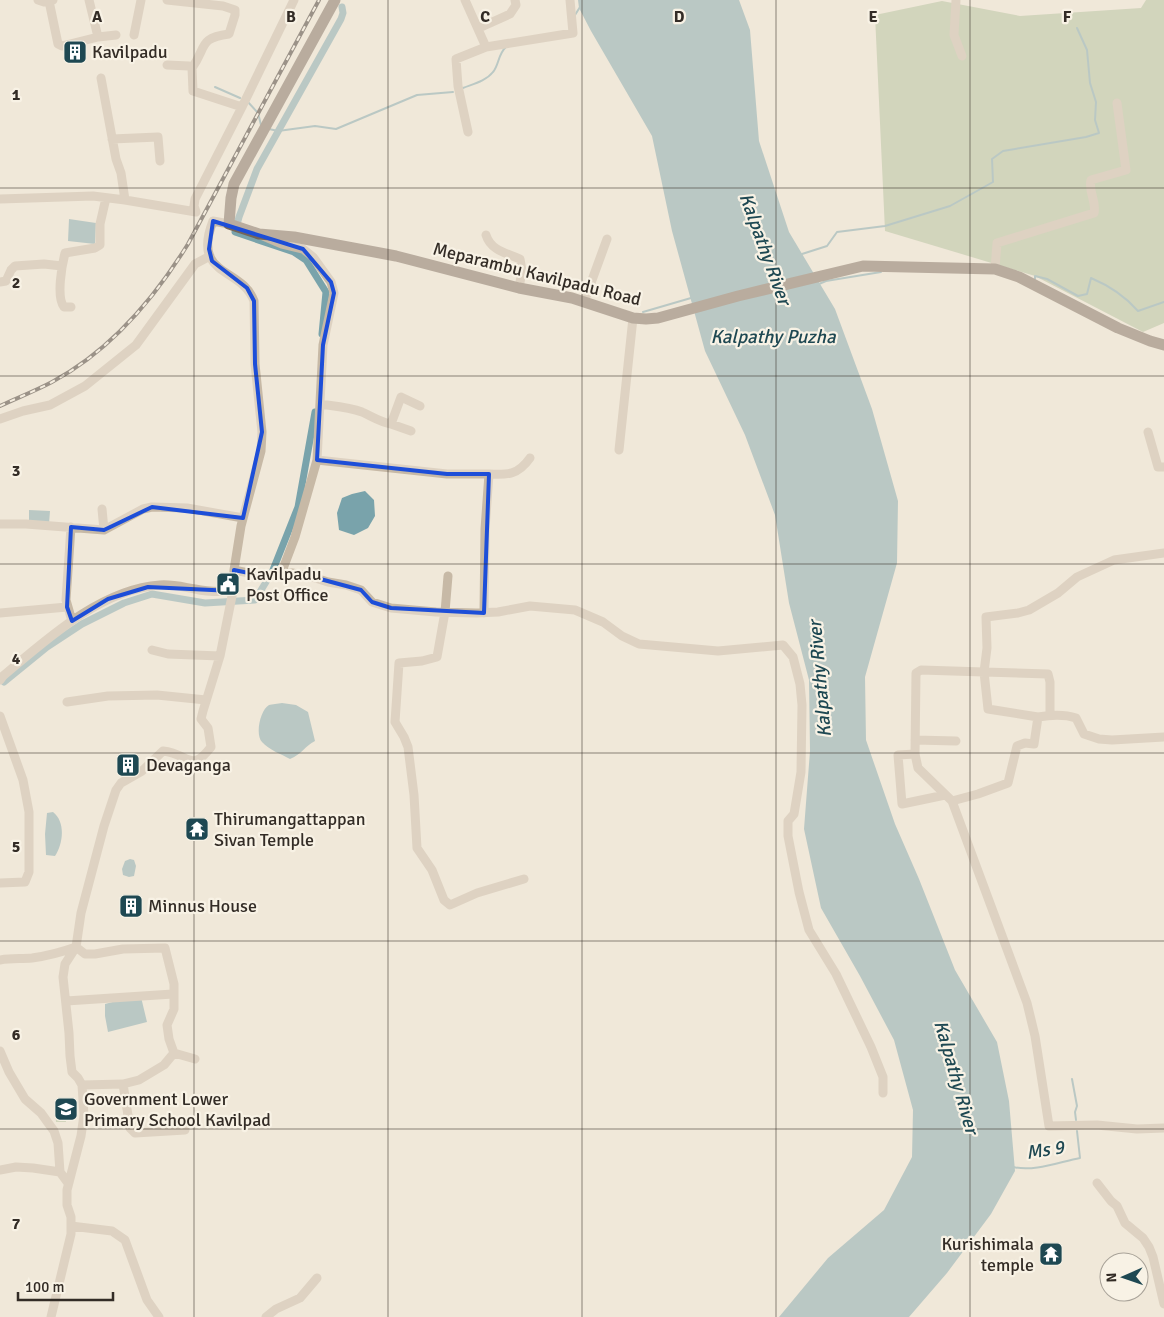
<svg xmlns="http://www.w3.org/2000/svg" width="1164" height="1317" font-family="Signika,sans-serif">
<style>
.green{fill:#adbe9a}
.water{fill:#79a3ab}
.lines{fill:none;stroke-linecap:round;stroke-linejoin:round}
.stream{stroke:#79a3ab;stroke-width:2}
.canal{stroke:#79a3ab;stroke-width:7}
.minor{stroke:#c7b9a6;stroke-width:9}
.major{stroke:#756558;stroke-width:11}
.rail-casing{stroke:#332c26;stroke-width:4}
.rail{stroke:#f8f2e5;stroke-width:2;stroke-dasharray:5.5;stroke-linecap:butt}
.marked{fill:none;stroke:#1d4ed8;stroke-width:4;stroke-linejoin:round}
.grid{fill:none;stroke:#332c26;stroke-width:1;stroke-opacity:0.55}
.labels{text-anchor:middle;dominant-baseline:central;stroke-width:4.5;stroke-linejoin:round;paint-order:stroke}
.poi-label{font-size:18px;fill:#332c26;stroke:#f8f2e5;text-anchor:start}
.street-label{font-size:18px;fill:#332c26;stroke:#f8f2e5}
.water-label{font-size:19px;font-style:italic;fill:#1e4852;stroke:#f8f2e5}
.grid-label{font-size:16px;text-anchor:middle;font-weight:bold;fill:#332c26;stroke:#f8f2e5;stroke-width:4.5;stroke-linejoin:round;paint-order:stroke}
</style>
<rect width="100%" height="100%" fill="#f0e8d9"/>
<!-- green -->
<path class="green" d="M1146,0H1164V323L1143,332L1035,276L885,231L875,15L942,1L1020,16L1141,8Z
M55,1109H65L66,1122H56Z"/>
<!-- water -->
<path class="water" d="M578,0H739L750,30L759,141L789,232L835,309L872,409L898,501L897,563L865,677L866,740L895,824L919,879L955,970L997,1042L1009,1101L1015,1171L991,1214L947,1273L909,1317H779L828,1258L884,1210L912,1157L913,1110L894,1040L860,976L821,908L804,829L810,751L809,680L789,603L775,515L745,435L705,351L672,231L652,136L591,31L579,8Z
M69,219L96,223L95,244L68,241Z
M365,491L374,500L375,516L368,528L354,535L339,530L337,513L342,498L352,494Z
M29,510L50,511L49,524L29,523Z
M282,703L296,705L308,712L315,741C305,746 302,754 290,759C281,754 269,750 262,742C255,735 260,710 269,705C272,704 278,704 282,703Z
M53,812C66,822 63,844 55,856L46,855L45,834L47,813Z
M130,859L134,860L136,866L134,876L129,877L123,875L122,869L125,861Z
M141,997L147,1022L108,1032L105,1016V1004L124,999Z"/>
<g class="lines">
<!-- stream -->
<path class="stream" d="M575,15L580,7
M215,87L240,98
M463,88C473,84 486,81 493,72C499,65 498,54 506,47
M247,101L258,113L261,125
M269,129L278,131L315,126L336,129L417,95L453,92
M802,254L827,246L837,232L885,226L950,206L993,182L992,159L1003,151L1086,137L1099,133L1095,120L1096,102L1090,83L1087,50L1077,28
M1035,279V276L1047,279L1078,296L1087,294L1091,278C1110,286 1125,296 1138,311L1164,302
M819,284L826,281L881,272
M643,312L691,298
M1072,1079L1077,1106L1075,1112L1076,1120
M1013,1167C1034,1172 1059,1162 1080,1158L1077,1131"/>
<!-- canal -->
<path class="canal" d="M322,334L326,292L306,260L294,252L235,232L239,217L257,169L341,19L343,13L342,7
M273,570L298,507L315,412
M4,682L47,647L82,624L124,603L152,594L205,603L255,600L266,582"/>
<!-- minor -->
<path class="minor" d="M38,0L44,2L53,0
M89,0L98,37L116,35
M167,0L223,6L235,10V15L229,34C198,38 207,47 192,68
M465,0L486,47L456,59L458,86L468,132
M956,0L954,35L962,56
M49,1L58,44L62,46L98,37
M479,28L510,14L516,5L515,0
M134,35L141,0
M486,47L573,33L570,0
M167,65L189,66L192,68L193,91L242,107
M101,78L116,159L121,173L125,200
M112,139L158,137L160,161
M0,199L93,196L125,200L196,212L194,206L195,199L242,107L294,0
M261,235L282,244L303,249L313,257L331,282L334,293L323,345L317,460L295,537L281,574L292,573L309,576L328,582L346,585L361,590L372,602L391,608L436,612L476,613L498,612L530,606L575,610L603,622L622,636L639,644L718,651L783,645L793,657L800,684L802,705L801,772L794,814L788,821V836L799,892L809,930L836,974L871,1047L883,1077V1093
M486,235C491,251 507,253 520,259L522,271L519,288
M995,269L997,243L1094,213C1097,202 1088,192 1091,180L1126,170L1117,103
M0,282L6,281L11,270L15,266L44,264L62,266
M584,302L607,239
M71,307H64C56,297 62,265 65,253L95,248L100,245V224L106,198
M320,404C334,406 349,407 362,412C373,417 380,422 391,424L401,397L420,406
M0,419L23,411L50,405L85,386L136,345L195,264L210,256
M391,424L411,431
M1148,432L1158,467H1164
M619,450L633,318
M317,460L447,474H489
M102,509L104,530
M0,524H26L104,530L143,509L152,507L187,508L243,518
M71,527L66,600L72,621
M1164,553L1114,560L1077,577L1058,593L1029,610L1018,613L986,617L987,648L984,672L921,670L916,673L915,754L918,768L952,801L1027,1003L1035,1036L1049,1126L1097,1125L1137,1129L1164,1128
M234,570L268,577L281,574
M448,576L445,612L437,657L422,661L399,663L395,722L404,737L408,747L414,795L417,848L432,870L444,900L450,905L477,893L524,879
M0,613L67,607
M484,613L485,529L489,474C508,475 518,475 530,458
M152,650L168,654L220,656
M0,680L3,676C47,639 101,589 160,585C172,584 183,587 195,589C208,592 220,592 233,591
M67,702L108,696L157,695L206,700
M0,716L23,780L29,812V872L25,882L0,883
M1038,717L988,709L984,672L1048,674L1050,682V715
M915,740L956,741
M915,754L898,755L902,804L945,795
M952,801L978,794L1008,783L1017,746L1025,743L1034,744L1038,717C1050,715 1064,714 1076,718L1084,734L1099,739L1112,740L1164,737
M0,960C11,958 21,959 32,958C47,956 62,952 76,947L85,954H95L123,949L165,948L174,984V1009L167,1025L169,1039L174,1053L164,1065L139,1080L123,1084L130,1128L135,1133L185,1130
M66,1001L173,994
M0,1051L9,1072L25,1099L41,1113L54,1131L58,1143L60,1172L68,1183
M174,1053L195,1059
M82,1085L123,1084
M0,1170L16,1167L33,1168L60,1172
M1097,1183L1111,1201L1117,1206L1125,1223L1143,1238L1149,1247L1153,1257L1164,1304
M71,1226L112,1231L125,1240L147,1300L159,1317
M51,1317L71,1234V1217L67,1205V1190L81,1136L84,1115L82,1085L78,1078L72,1072L70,1056L69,1033L63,977L65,964L76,947L81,913L104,826L116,790L121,783L142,771L163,751C190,754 190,774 211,747L208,728L201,719L203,711L220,656L233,591L234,570L241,526L261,451L262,432L255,364L254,301C242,267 191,277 213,221L229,224
M266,1317L276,1309L300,1298L317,1278"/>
<!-- major -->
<path class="major" d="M335,0L234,184L231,198L229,224L259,234L294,237L396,256L519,288L572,298L633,318L646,319L658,318L738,296L863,266L995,269L1019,277L1118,328L1150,341L1164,345"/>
<!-- rail casing -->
<g class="rail-casing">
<path id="rail" d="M0,406C17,398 35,391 52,382C110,351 154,299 188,244L319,0"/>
</g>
<!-- rail -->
<use href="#rail" class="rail"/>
</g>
<!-- marked area -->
<path d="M0 0H1164V1317H0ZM213,221L303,249L331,282L334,293L323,345L317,460L447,474H489L484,613L391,608L372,602L361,590L309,576L268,577L234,570L233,591L148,587L108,599L72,621L67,607L71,527L104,530L152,507L243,518L262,432L255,364L254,301L247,288L212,261L209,249Z" fill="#f0e8d9" fill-opacity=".55" fill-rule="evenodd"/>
<path class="marked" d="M213,221L303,249L331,282L334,293L323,345L317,460L447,474H489L484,613L391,608L372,602L361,590L309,576L268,577L234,570L233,591L148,587L108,599L72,621L67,607L71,527L104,530L152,507L243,518L262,432L255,364L254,301L247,288L212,261L209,249Z"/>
<!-- grid -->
<path class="grid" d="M194,0V1317M388,0V1317M582,0V1317M776,0V1317M970,0V1317M0,188H1164M0,376H1164M0,564H1164M0,753H1164M0,941H1164M0,1129H1164"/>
<!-- icons -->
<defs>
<g id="building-square" transform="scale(1.25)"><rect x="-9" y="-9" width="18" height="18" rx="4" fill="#1e4852" stroke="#f8f2e5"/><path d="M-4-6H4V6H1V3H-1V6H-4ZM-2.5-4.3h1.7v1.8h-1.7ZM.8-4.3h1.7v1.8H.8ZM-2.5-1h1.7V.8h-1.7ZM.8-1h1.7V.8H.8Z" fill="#fff"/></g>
<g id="civic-square" transform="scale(1.25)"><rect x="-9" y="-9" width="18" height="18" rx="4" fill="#1e4852" stroke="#f8f2e5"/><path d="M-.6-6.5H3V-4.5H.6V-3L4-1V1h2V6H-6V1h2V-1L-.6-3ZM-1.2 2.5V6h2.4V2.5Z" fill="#fff"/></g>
<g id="temple-square" transform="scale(1.25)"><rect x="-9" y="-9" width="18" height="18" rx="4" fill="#1e4852" stroke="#f8f2e5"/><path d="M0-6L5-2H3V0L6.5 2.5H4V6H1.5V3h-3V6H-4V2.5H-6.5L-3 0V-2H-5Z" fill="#fff"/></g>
<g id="school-square" transform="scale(1.25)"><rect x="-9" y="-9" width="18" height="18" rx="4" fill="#1e4852" stroke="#f8f2e5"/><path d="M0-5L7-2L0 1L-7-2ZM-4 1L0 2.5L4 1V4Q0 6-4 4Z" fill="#fff"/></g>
</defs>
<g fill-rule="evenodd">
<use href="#building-square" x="75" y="52"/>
<use href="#civic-square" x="228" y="584"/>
<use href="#building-square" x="128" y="765"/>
<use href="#temple-square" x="197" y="829"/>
<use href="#building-square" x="131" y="906"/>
<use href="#school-square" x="66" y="1109"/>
<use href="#temple-square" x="1051" y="1254"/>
</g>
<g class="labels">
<!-- poi labels -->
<g class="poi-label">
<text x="92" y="52">Kavilpadu</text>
<text x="246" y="574">Kavilpadu<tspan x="246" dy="21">Post Office</tspan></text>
<text x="146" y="765">Devaganga</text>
<text x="214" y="819">Thirumangattappan<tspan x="214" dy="21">Sivan Temple</tspan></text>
<text x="148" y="906">Minnus House</text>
<text x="84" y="1099">Government Lower<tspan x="84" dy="21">Primary School Kavilpad</tspan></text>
<text x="1034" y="1244" text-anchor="end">Kurishimala<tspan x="1034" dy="21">temple</tspan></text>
</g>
<!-- street labels -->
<g class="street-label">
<text transform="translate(537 274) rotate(14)">Meparambu Kavilpadu Road</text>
</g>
<!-- water labels -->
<g class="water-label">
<text transform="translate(765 249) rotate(70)">Kalpathy River</text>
<text x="773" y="337">Kalpathy Puzha</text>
<text transform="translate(820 679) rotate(-95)">Kalpathy River</text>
<text transform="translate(956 1077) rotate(74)">Kalpathy River</text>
<text transform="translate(1045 1150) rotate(-9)">Ms 9</text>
</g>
</g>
<g class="grid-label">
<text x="97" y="22">A</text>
<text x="291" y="22">B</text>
<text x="485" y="22">C</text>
<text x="679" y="22">D</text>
<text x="873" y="22">E</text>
<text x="1067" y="22">F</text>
<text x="16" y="100">1</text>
<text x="16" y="288">2</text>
<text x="16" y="476">3</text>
<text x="16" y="664">4</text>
<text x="16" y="852">5</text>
<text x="16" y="1040">6</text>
<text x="16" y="1229">7</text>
</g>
<!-- north arrow -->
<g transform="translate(1124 1277) rotate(268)"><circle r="24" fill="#f8f2e5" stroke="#a9a399"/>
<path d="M0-4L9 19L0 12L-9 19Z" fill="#1e4852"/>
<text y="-8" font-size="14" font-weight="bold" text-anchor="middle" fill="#332c26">N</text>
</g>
<!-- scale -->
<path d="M18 1292v8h95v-8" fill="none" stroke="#332c26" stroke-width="2.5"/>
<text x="25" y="1292" font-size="15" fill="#332c26" stroke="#f8f2e5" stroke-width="4" paint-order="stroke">100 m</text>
</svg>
